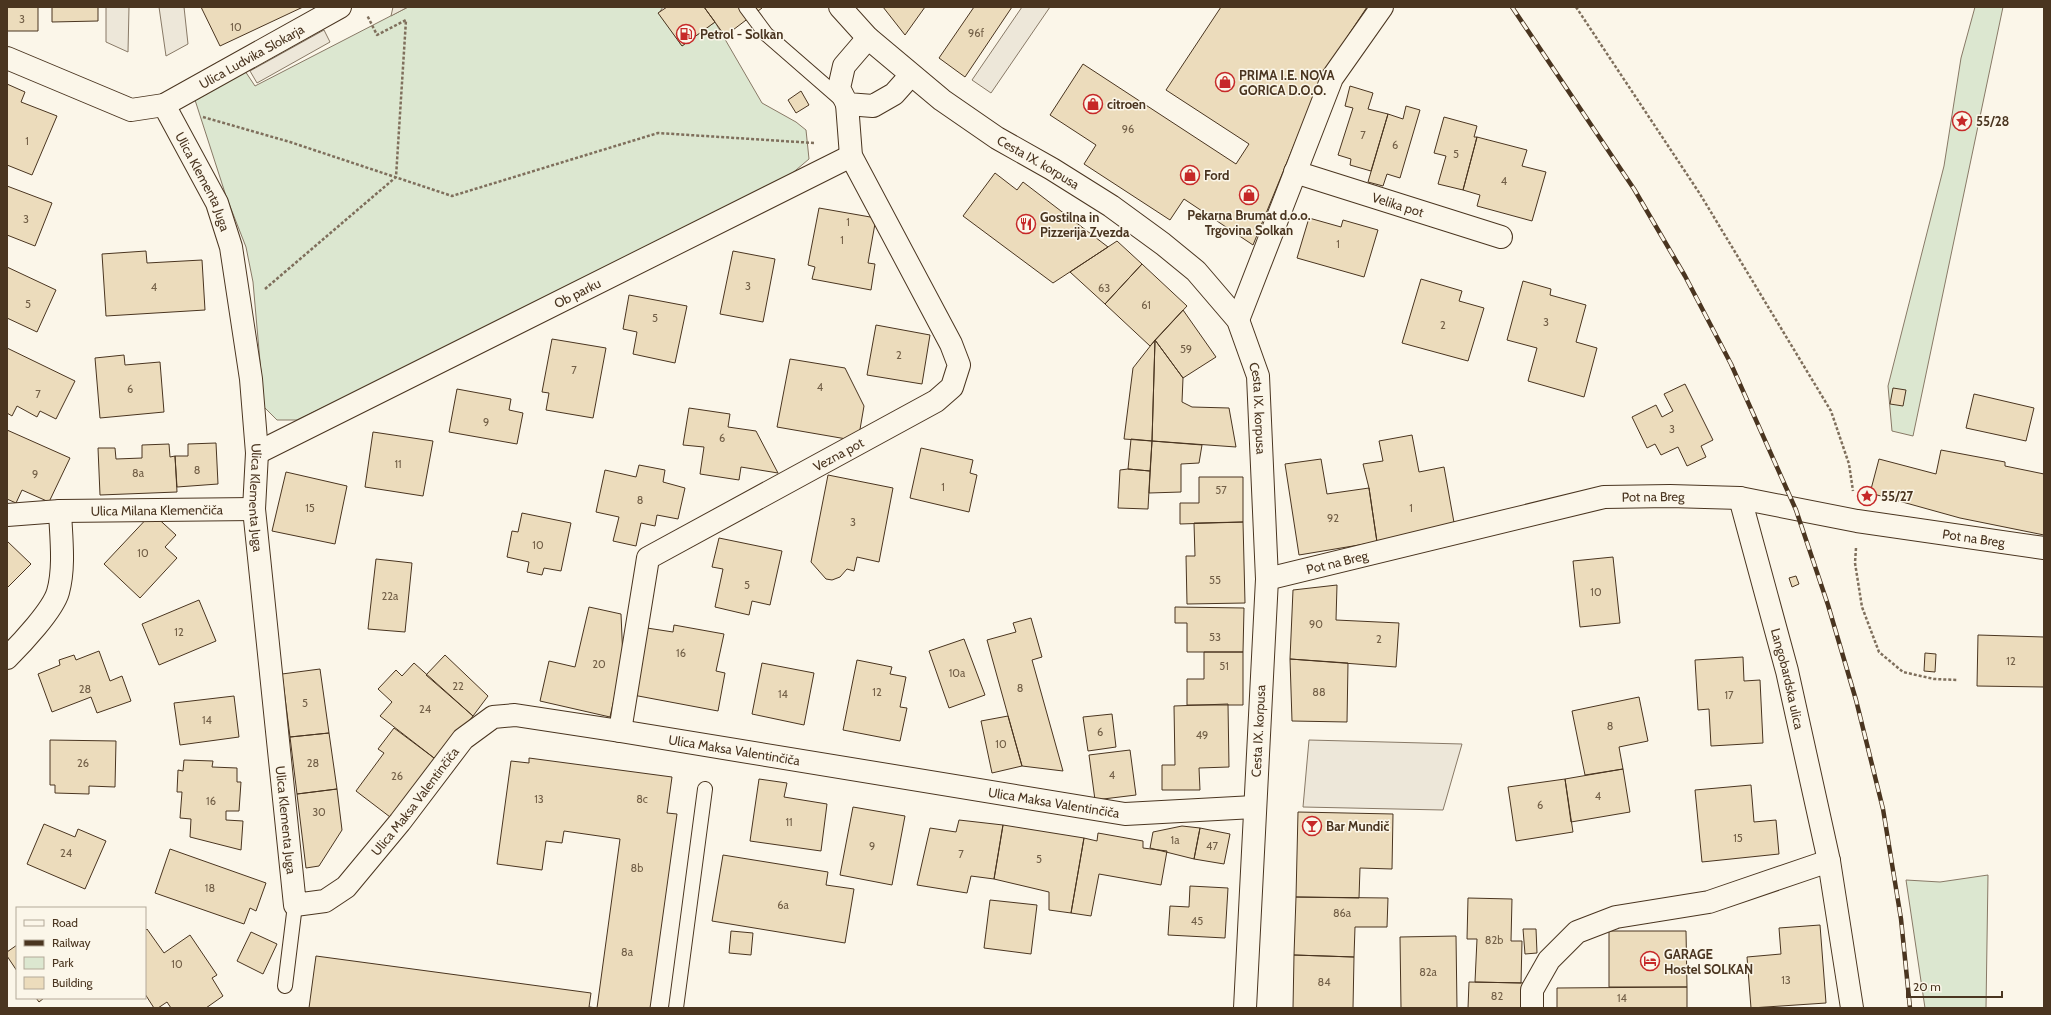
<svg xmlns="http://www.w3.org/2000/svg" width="2051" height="1015" font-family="Cabin,sans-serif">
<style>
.green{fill:#dce7d0;stroke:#887966}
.parking{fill:#ede7d9;stroke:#887966}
.building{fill:#ecdcbc;stroke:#4a3520}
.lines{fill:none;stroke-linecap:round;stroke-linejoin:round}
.service-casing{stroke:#4a3520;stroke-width:16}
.minor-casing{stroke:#4a3520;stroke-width:24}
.secondary-casing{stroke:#4a3520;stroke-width:24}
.path{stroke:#7f6f5c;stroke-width:2.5;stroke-dasharray:3 2;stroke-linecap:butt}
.service{stroke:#fbf6e9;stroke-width:14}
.minor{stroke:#fbf6e9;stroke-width:22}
.secondary{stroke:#fbf6e9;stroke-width:22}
.rail-casing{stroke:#4a3520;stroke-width:4.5}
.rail{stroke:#fbf6e9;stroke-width:3;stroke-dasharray:9;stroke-linecap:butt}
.labels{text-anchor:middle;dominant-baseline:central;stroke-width:3;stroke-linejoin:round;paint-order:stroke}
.number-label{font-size:11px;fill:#725f47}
.poi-label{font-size:13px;font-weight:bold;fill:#4a3520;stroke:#fbf6e9;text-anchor:start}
.street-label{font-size:13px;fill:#4a3520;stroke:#fbf6e9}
</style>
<rect width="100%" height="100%" fill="#fbf6e9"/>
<!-- green -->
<path class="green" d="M408,7H663L659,13L682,46L715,22L762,103L796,122L806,130L809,159L770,192L297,420H277L264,407L253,282L246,247L226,196L195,100L245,71L255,86Z
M1975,7H2003L1913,436L1892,431L1888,386L1944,166L1961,58Z
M1988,875L1986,1008H1925L1906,880L1940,882Z"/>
<!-- parking -->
<path class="parking" d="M106,7H129L128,52L106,42Z
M159,7H184L188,44L166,56Z
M393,7H408L391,16Z
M1022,7H1050L991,93L972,80Z
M324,30L330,42L257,83L250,71Z
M1309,740L1462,744L1443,810L1303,807Z"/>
<!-- building -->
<path class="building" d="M7,7H38V31H7Z
M52,7H98V21L52,22Z
M201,7H303L220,46Z
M667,7H704L715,22L682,46L658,13Z
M704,7H761L762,8L725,36Z
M883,7H925L905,35Z
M974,7H1012L965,77L939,58Z
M1221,7H1367L1324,72L1253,245L1184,199L1170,220L1084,164L1096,145L1050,115L1083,64L1236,164L1249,144L1166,90Z
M7,84L25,92L21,102L57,116L32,175L7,165Z
M1350,86L1373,93L1368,109L1388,114L1371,171L1350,165L1351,159L1338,155L1353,108L1345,106Z
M801,91L809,105L796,113L788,100Z
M1406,106L1420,110L1400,178L1387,174L1383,186L1368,182L1388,114L1403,119Z
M1444,117L1477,126L1474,137H1477L1463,190L1438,184L1446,156L1434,153Z
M1477,137L1527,150L1522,166L1546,172L1532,221L1477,206L1480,195L1463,190Z
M995,173L1017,190L1023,182L1108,247L1053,283L963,216Z
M7,186L52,203L35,246L7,235Z
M819,208L876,218L868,263L875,264L871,290L812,279L815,267L808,265Z
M1309,218L1341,227L1343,220L1378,230L1364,277L1297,258Z
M1117,241L1142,264L1105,304L1070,272Z
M146,251L147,263L202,260L205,310L106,316L102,254Z
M733,251L775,259L763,322L720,314Z
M1142,264L1187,306L1150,346L1105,304Z
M7,267L56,290L37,332L7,318Z
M1421,279L1462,291L1459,301L1484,308L1468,361L1402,343Z
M1523,281L1551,289L1550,295L1586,305L1576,342L1597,348L1584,397L1528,381L1537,348L1507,340Z
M629,295L687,306L675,363L633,354L637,332L623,329Z
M1183,310L1216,357L1183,378L1155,340Z
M876,325L930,335L922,384L867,375Z
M552,339L606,348L593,418L546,410L549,393L542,392Z
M1155,340L1152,441L1124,439L1133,368Z
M1155,340L1183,378L1182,402L1192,407L1229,408L1236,447L1152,441Z
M7,348L75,381L56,419L40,411L37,417L17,406L12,416L7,413Z
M124,355L125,365L160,362L164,412L100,418L95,358Z
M790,359L845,368L864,406L858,441L777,427Z
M1685,384L1713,440L1701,446L1706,457L1687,466L1678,447L1661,455L1655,444L1647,448L1632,417L1656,405L1662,417L1673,411L1664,394Z
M1893,388L1906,390L1903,406L1890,404Z
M457,389L511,399L509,410L523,413L517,444L449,432Z
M1974,394L2034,408L2026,441L1966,428Z
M689,408L730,414L728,427L756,431L778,473L741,467L739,480L700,474L704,447L683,445Z
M7,430L70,458L49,502L22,490L16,503L7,499Z
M373,432L433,441L423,496L365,487Z
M1412,435L1419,472L1444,467L1455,528L1377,542L1369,488L1363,464L1383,461L1379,441Z
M1131,439L1152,441L1150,471L1128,469Z
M1152,441L1202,445L1199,463L1181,464V492L1149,493Z
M216,443L218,484L177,487L175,456H188V444Z
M169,444L170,457L175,456L177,492L100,495L98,448H115L116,459L142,458V445Z
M921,448L973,460L970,473L977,475L969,512L910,498Z
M1941,450L2005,462V466L2044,474V535L1960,518L1870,493L1879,459L1936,474Z
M1321,459L1327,494L1369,488L1377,542L1299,555L1285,464Z
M639,465L665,470L663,482L685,488L678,519L657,515L655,526L641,523L636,546L613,541L619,517L596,512L605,470L636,477Z
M1128,469L1150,471L1148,509L1118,508L1120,470Z
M286,472L347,486L335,544L272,531Z
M828,475L893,488L879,562L857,557L854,571L847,569L840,577L832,580L826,579L811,562Z
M1199,477H1243V522L1180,524V503H1199Z
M152,513L176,535L165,547L177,558L140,598L104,564Z
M522,513L571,523L561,571L544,568L542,575L527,572L529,562L507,557L512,531L518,532Z
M1243,522L1245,603L1187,604L1186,556H1195L1194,523Z
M719,538L782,551L770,605L752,601L749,615L715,607L723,569L712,567Z
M7,541L31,564L7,588Z
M1613,557L1620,623L1580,627L1573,561Z
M376,559L412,563L405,632L368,629Z
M1796,576L1799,584L1792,587L1789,578Z
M1337,585L1336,620L1399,623L1396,667L1290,659L1293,590Z
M199,600L216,641L159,665L142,624Z
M589,607L621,614L623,660L610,717L540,701L549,661L575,667Z
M1175,607L1244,608L1243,652H1187V623H1175Z
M1031,618L1042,657L1032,660L1063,771L1022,766L987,640L1016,632L1013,623Z
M674,625L724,634L716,671L725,673L718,711L633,695L647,628L673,632Z
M1978,635L2044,637V687L1977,686Z
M964,639L985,695L949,708L929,651Z
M99,651L110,681L122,676L131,701L97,713L91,697L52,712L38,674L60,665L59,660L74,655L76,660Z
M1204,652H1243V705H1187V679H1204Z
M1925,653L1936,654L1935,672L1924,671Z
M445,655L488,696L473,716L426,675Z
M1743,657L1744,681L1760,680L1763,743L1711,746L1709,709L1698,710L1695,660Z
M1290,659L1348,663L1347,722L1292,721Z
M857,660L892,667L890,674L906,677L900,707L907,708L900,741L843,730Z
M414,663L473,716L438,761L380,716L392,702L378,689L396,670L402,676Z
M762,663L814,673L804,725L752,714Z
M320,669L329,733L290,737L282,674Z
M234,696L239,737L180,745L174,703Z
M1639,697L1648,741L1619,747L1623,769L1585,775L1572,711Z
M1228,704L1229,767L1199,768L1200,790H1162V765H1175L1174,706Z
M1112,714L1116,747L1088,751L1083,717Z
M1008,716L1022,766L992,773L981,721Z
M394,728L438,761L394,820L356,791L384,753L378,749Z
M329,733L337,789L297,794L290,737Z
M50,740L116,741L115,787L89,786V794L55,793V785H50Z
M1130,750L1136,795L1095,800L1089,755Z
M529,758L672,777L667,813L677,814L650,1008H309L316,956L591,993L589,1007L597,1008L620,839L564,831L562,843L546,841L542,870L497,864L511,761L529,763Z
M184,760L213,761L212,767L237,768V782H241L239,811H226V820L243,821L241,850L190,837L191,819L180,818L182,792H177L178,770L183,771Z
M1623,769L1630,812L1571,822L1565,779Z
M759,779L787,783L784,797L827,804L821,851L750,841Z
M1565,779L1573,832L1516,841L1508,787Z
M1751,785L1754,822L1776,820L1779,854L1702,862L1695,790Z
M337,789L342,830L319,866L306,868L297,794Z
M853,807L905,816L892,885L840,875Z
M1298,812L1393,814L1392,869L1360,868L1359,898L1296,897Z
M959,820L1003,825L994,879L971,876L967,893L917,885L930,828L956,832Z
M44,824L75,837L78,829L106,841L85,889L27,864Z
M1003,825L1084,838L1071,913L1049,910V892L994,879Z
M1182,826L1200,828L1194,859L1150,848L1153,832Z
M1200,828L1230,834L1224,864L1194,859Z
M1098,833L1143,841V848L1167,851L1161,885L1099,874L1091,916L1071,913L1084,838L1097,841Z
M170,849L266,883L256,911L250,908L244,924L155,893Z
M723,855L828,872L826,885L854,889L845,943L712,921Z
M1190,886L1228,888L1225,938L1168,935L1170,906L1189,907Z
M1296,897L1388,898L1387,927H1355L1354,957L1294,955Z
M1468,898L1512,899L1511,941H1522L1521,983L1475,982L1477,939H1467Z
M990,900L1037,905L1031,954L984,948Z
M1820,925L1826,1003L1751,1008L1747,957L1781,954L1779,928Z
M147,929L164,953L190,935L217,975L212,978L223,996L206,1008H171L167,1002L158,1008H154L145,994V931Z
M1523,929H1536L1537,953L1525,954Z
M731,931L753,933L751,955L729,953Z
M1609,931H1686L1687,987H1609Z
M251,932L277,944L263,974L237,961Z
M1456,936L1457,1008H1401L1400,937Z
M17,945V971L7,956V952Z
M1294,955L1354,957L1353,1008H1293Z
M1469,982L1526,983V1008H1468Z
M1687,987V1008H1557V988Z
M36,998H44L39,1002Z"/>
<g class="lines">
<!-- service casing -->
<g class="service-casing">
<path id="service" d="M746,7L766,34L843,101
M285,986L295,905
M676,1008L705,789"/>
</g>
<!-- minor casing -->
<g class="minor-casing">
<g id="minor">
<path d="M868,38L844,66L839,88L847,104L873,106L894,94L910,76"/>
<path id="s1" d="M7,58L131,110L164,105L340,7"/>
<path id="s2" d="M164,105L217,203L231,247L251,379L257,453L254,509L295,905L325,901L346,887L400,822L463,739L493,717L515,715L620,731L1125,814L1254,807"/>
<path id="s3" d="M1295,172L1501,237"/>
<path d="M1238,320L1332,78L1382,7"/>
<path id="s4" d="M257,453L851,156"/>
<path id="s5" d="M1740,498L1787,671L1829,861L1852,1008"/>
<path id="s6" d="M7,515L60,511L254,509"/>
<path id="s7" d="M1267,579L1604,497L1670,496L1740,498L1857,521L2044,548"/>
<path d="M7,658C21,644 53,610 58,592C65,567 61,537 60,511"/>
<path id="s8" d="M620,731L648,558L936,401L952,387L959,365L951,344L851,156L847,104"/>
<path d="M1532,1008V990L1549,960L1577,932L1616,917L1709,902L1829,861"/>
</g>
</g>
<!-- secondary casing -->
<g class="secondary-casing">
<g id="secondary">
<path id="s9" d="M840,7L868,38L942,100L997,138L1052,169L1111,206L1163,244L1196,271L1238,320L1258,376L1267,579L1245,1008"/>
</g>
</g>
<!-- path -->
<path class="path" d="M1576,7L1700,194L1831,411L1849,464L1853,491
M203,117L290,142L452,196L658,133L814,143
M265,289L396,177L406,20L377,35L367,15
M1856,548L1855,563L1862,607L1879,652L1903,672L1934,679L1958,680"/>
<!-- service -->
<use href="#service" class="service"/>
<!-- minor -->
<use href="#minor" class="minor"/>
<!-- secondary -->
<use href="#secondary" class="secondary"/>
<!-- rail casing -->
<g class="rail-casing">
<path id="rail" d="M1512,7L1634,189L1685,276L1731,364L1796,510L1828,605L1856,700L1883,809L1901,919L1910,1008"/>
</g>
<!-- rail -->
<use href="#rail" class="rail"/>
</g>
<!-- icons -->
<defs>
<g id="fuel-ring" transform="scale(1)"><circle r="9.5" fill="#fbf6e9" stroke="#c62828" stroke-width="1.5"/><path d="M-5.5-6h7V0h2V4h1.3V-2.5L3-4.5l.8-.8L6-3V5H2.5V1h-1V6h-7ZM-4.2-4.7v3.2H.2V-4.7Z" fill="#c62828"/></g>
<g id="shop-ring" transform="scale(1)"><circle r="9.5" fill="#fbf6e9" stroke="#c62828" stroke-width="1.5"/><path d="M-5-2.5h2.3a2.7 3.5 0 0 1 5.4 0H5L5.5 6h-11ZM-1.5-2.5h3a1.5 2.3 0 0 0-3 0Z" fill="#c62828"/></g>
<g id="sight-ring" transform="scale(1)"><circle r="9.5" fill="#fbf6e9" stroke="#c62828" stroke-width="1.5"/><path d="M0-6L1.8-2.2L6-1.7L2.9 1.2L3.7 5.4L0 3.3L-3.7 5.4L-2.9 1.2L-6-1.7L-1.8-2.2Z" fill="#c62828"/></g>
<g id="restaurant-ring" transform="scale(1)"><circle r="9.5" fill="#fbf6e9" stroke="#c62828" stroke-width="1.5"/><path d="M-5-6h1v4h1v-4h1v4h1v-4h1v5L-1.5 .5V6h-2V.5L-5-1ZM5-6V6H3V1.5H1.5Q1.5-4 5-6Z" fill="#c62828"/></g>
<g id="bar-ring" transform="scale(1)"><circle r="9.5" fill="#fbf6e9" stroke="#c62828" stroke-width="1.5"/><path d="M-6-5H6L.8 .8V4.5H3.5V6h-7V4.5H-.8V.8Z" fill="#c62828"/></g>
<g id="hotel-ring" transform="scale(1)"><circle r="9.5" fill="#fbf6e9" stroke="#c62828" stroke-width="1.5"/><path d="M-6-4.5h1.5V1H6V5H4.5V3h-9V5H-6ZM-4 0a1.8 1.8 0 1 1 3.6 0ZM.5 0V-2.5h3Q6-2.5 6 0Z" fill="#c62828"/></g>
</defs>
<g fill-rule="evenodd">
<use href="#fuel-ring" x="686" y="34"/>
<use href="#shop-ring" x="1225" y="82"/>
<use href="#shop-ring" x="1093" y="104"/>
<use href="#sight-ring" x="1962" y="121"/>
<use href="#shop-ring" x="1190" y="175"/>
<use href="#shop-ring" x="1249" y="195"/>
<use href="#restaurant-ring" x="1026" y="224"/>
<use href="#sight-ring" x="1867" y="496"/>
<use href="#bar-ring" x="1312" y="826"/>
<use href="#hotel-ring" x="1650" y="961"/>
</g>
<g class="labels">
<!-- number labels -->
<g class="number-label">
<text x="22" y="19">3</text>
<text x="236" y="27">10</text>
<text x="976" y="33">96f</text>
<text x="1128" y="129">96</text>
<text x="1363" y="135">7</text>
<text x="27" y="141">1</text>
<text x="1395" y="145">6</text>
<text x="1456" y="154">5</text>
<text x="1504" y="181">4</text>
<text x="26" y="219">3</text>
<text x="848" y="222">1</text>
<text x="842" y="240">1</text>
<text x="1338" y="244">1</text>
<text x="748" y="286">3</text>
<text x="154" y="287">4</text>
<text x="1104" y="288">63</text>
<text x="28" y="304">5</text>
<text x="1146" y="305">61</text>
<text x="655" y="318">5</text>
<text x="1546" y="322">3</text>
<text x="1443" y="325">2</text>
<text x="1186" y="349">59</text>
<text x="899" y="355">2</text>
<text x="574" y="370">7</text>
<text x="820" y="387">4</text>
<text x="130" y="389">6</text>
<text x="38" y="394">7</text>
<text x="486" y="422">9</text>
<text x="1672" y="429">3</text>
<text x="722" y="438">6</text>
<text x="398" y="464">11</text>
<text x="197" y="470">8</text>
<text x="138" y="473">8a</text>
<text x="35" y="474">9</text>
<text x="943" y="487">1</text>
<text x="1221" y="490">57</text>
<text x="640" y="500">8</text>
<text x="310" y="508">15</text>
<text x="1411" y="508">1</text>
<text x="1333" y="518">92</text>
<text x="853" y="522">3</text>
<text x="538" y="545">10</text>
<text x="143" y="553">10</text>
<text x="1215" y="580">55</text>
<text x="747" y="585">5</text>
<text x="1596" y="592">10</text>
<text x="390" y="596">22a</text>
<text x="1316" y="624">90</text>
<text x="179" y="632">12</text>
<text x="1215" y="637">53</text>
<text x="1379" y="639">2</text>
<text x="681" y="653">16</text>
<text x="2011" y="661">12</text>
<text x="599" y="664">20</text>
<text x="1224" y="666">51</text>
<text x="957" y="673">10a</text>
<text x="458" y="686">22</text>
<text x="1020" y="688">8</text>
<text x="85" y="689">28</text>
<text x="877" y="692">12</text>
<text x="1319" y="692">88</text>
<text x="783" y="694">14</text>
<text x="1729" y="695">17</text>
<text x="305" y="703">5</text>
<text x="425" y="709">24</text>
<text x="207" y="720">14</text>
<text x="1610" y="726">8</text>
<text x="1100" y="732">6</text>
<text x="1202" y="735">49</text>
<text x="1001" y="744">10</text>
<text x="83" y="763">26</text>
<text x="313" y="763">28</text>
<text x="1112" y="775">4</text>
<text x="397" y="776">26</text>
<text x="1598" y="796">4</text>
<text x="539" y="799">13</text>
<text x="642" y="799">8c</text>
<text x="211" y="801">16</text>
<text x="1540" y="805">6</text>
<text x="319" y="812">30</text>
<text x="789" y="822">11</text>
<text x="1738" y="838">15</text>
<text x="1175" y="840">1a</text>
<text x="872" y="846">9</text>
<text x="1212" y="846">47</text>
<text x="66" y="853">24</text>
<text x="961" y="854">7</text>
<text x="1039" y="859">5</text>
<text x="637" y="868">8b</text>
<text x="210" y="888">18</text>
<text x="783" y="905">6a</text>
<text x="1342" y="913">86a</text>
<text x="1197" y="921">45</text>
<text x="1494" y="940">82b</text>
<text x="627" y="952">8a</text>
<text x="177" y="964">10</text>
<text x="1428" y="972">82a</text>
<text x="1786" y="980">13</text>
<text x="1324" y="982">84</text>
<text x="1497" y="996">82</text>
<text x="1622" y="998">14</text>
</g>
<!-- poi labels -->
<g class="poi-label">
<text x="700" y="34">Petrol - Solkan</text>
<text x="1239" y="75">PRIMA I.E. NOVA<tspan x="1239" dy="15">GORICA D.O.O.</tspan></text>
<text x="1107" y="104">citroen</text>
<text x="1976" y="121">55/28</text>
<text x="1204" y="175">Ford</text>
<text x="1249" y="215" text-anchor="middle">Pekarna Brumat d.o.o.<tspan x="1249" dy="15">Trgovina Solkan</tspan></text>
<text x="1040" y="217">Gostilna in<tspan x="1040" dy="15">Pizzerija Zvezda</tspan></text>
<text x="1881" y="496">55/27</text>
<text x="1326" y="826">Bar Mundič</text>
<text x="1664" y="954">GARAGE<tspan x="1664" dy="15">Hostel SOLKAN</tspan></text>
</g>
<!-- street labels -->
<g class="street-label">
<text stroke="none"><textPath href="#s1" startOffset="268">Ulica Ludvika Slokarja</textPath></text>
<text stroke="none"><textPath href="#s9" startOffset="253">Cesta IX. korpusa</textPath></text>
<text stroke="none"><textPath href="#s2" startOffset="86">Ulica Klementa Juga</textPath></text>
<text stroke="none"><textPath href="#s3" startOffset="108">Velika pot</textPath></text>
<text stroke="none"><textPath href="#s4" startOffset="358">Ob parku</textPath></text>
<text stroke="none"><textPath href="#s9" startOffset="601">Cesta IX. korpusa</textPath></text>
<text stroke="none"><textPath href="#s8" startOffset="392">Vezna pot</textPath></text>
<text stroke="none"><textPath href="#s7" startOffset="396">Pot na Breg</textPath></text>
<text stroke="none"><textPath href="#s2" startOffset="410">Ulica Klementa Juga</textPath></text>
<text stroke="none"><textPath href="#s6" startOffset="150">Ulica Milana Klemenčiča</textPath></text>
<text stroke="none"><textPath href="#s7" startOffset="720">Pot na Breg</textPath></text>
<text stroke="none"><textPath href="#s7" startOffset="72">Pot na Breg</textPath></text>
<text stroke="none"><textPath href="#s5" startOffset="187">Langobardska ulica</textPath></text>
<text transform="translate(1258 731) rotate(-87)">Cesta IX. korpusa</text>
<text stroke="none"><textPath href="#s2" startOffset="1345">Ulica Maksa Valentinčiča</textPath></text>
<text stroke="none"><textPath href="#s2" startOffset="985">Ulica Maksa Valentinčiča</textPath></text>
<text stroke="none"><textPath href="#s2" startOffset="1669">Ulica Maksa Valentinčiča</textPath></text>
<text stroke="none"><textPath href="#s2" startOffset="734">Ulica Klementa Juga</textPath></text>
</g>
</g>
<!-- border -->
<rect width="2051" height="1015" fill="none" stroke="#4a3520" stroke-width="16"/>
<!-- legend -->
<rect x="16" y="907" width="130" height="92" fill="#fbf6e9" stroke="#b4a999"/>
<rect x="24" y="920" width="20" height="6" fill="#fbf6e9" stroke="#b4a999"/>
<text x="52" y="927" font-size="12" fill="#4a3520">Road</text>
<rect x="24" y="940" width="20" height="6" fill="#4a3520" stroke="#b4a999"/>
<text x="52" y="947" font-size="12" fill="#4a3520">Railway</text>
<rect x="24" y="957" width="20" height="12" fill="#dce7d0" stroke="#b4a999"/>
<text x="52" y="967" font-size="12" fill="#4a3520">Park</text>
<rect x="24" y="977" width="20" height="12" fill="#ecdcbc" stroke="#b4a999"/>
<text x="52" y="987" font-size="12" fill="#4a3520">Building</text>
<!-- scale -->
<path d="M1907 991v6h95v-6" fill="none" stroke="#4a3520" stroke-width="2"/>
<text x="1913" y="991" font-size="12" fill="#4a3520" stroke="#fbf6e9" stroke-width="3" paint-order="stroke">20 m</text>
</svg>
